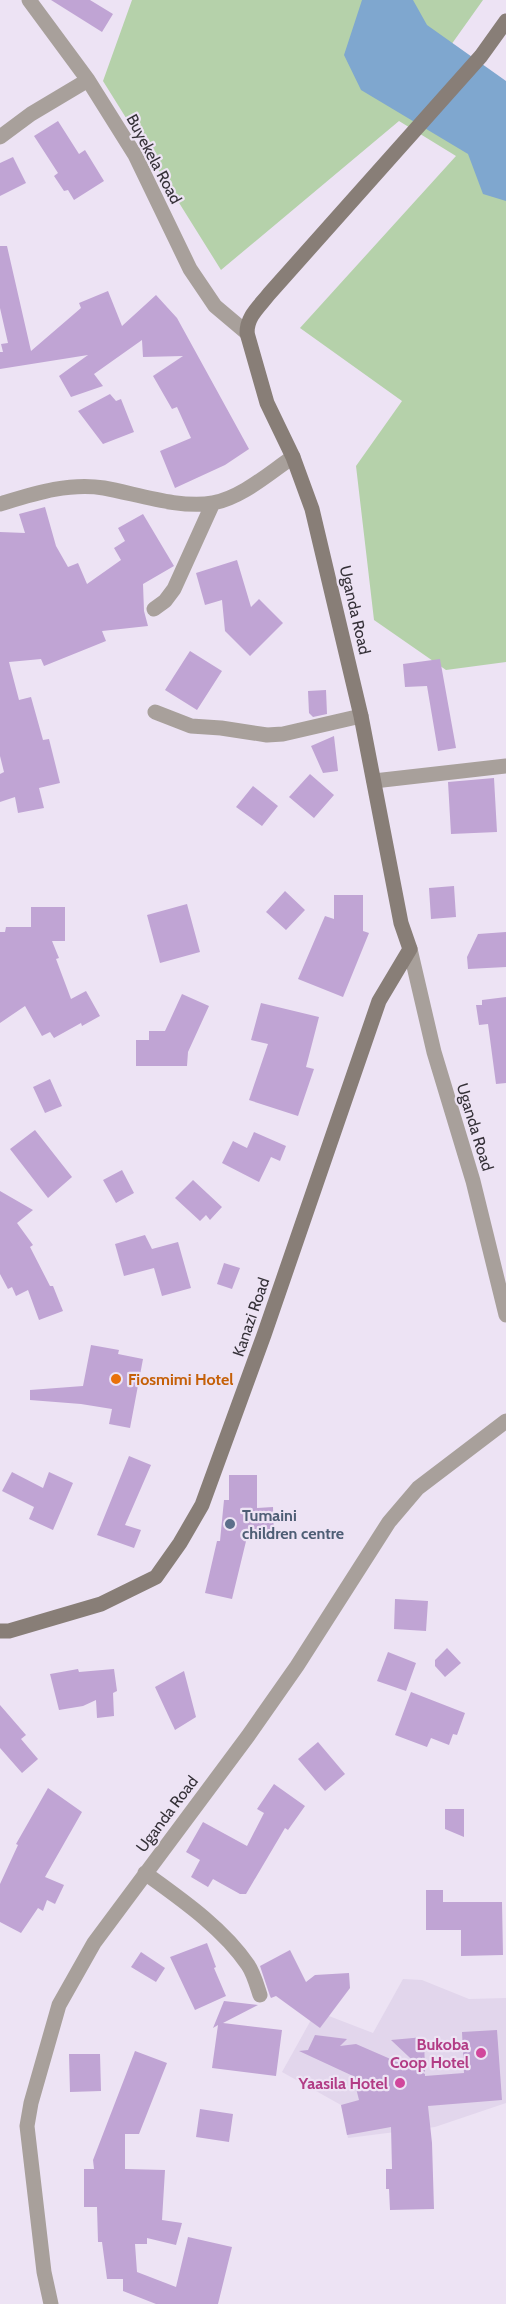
<svg xmlns="http://www.w3.org/2000/svg" width="506" height="2304" font-family="Cabin,sans-serif">
<style>
.built{fill:#e2d6ec}
.green{fill:#b5d1aa}
.water{fill:#7fa7cf}
.building{fill:#c0a4d4}
.lines{fill:none;stroke-linecap:round;stroke-linejoin:round}
.street{stroke:#a8a09b;stroke-width:15}
.secondary{stroke:#887e77;stroke-width:15}
.food-dot{fill:#e8710a;stroke:#ede3f4;stroke-width:2}
.service-dot{fill:#5c6f8a;stroke:#ede3f4;stroke-width:2}
.hotel-dot{fill:#d1479c;stroke:#ede3f4;stroke-width:2}
.labels{text-anchor:middle;dominant-baseline:central;stroke-width:4.5;stroke-linejoin:round;paint-order:stroke}
.street-label{font-size:16px;fill:#353138;stroke:#ede3f4}
.food-label{font-size:16px;font-weight:bold;fill:#c56008;stroke:#ede3f4;text-anchor:start}
.service-label{font-size:16px;font-weight:bold;fill:#4e5e75;stroke:#ede3f4;text-anchor:start}
.hotel-label{font-size:16px;font-weight:bold;fill:#b23c85;stroke:#ede3f4;text-anchor:end}
</style>
<rect width="100%" height="100%" fill="#ede3f4"/>
<!-- built -->
<path class="built" d="M403,1979L422,1980L469,1999L506,1998V2103L435,2127L348,2138L341,2105L282,2072L316,2011L373,2033Z"/>
<!-- green -->
<path class="green" d="M132,0H483L446,52L506,85V662L446,670L374,620L356,466L402,401L300,328L456,156L399,121L221,270L103,81Z"/>
<!-- water -->
<path class="water" d="M362,0H413L427,25L506,81V201L483,194L468,154L361,90L344,55Z"/>
<!-- building -->
<path class="building" d="M51,0H90L113,14L102,32Z
M58,121L79,154L85,150L104,181L74,200L68,190L64,191L54,176L58,173L34,136Z
M13,157L26,183L0,196V163Z
M0,246H7L31,351L81,308L79,303L108,291L122,326L156,295L177,318L249,449L225,465L175,488L160,451L191,438L177,407L172,409L153,376L183,356L143,357L142,340L94,374L103,386L71,397L59,376L88,355L0,369V352H3L1,344L8,343L0,308Z
M110,394L116,401L121,399L134,432L103,444L78,411Z
M45,507L56,546L68,567L78,563L87,584L121,560L114,548L125,541L118,528L143,514L174,566L143,584L144,611L148,626L102,631L106,641L44,666L41,659L9,662L19,700L31,697L43,740L49,739L60,783L39,788L44,808L18,813L15,797L0,802V774L4,772L0,756V532L25,533L19,514Z
M237,560L251,607L259,599L283,623L250,656L225,631L222,600L205,605L196,573Z
M190,651L222,671L197,710L165,690Z
M440,659L456,748L438,751L427,686L405,687L403,664Z
M326,690L327,714L313,717L309,713L308,691Z
M334,736L338,771L323,773L311,746Z
M310,774L334,795L314,818L289,797Z
M494,778L497,832L451,834L448,782Z
M253,786L278,806L262,826L236,807Z
M454,886L456,917L431,919L429,888Z
M285,891L305,910L286,930L266,912Z
M334,895H363V931L369,933L343,997L298,979L325,916L334,919Z
M187,904L200,952L160,963L147,915Z
M31,907H65V941H52L59,958L56,959L71,999L86,991L100,1016L82,1026L81,1023L54,1038L50,1032L42,1036L25,1006L0,1023V932H5L6,927H31Z
M506,932V967L468,969L467,957L478,934Z
M182,994L209,1006L188,1052L187,1066H136V1040H149V1031H165Z
M506,997V1083L496,1084L488,1024L479,1025L476,1005H482V1000Z
M261,1003L319,1017L306,1067L314,1069L298,1116L249,1100L268,1044L251,1040Z
M50,1079L62,1106L45,1113L33,1087Z
M35,1130L72,1177L48,1198L10,1149Z
M254,1132L286,1146L280,1161L271,1157L259,1182L222,1163L233,1141L247,1148Z
M122,1170L134,1193L116,1203L103,1180Z
M193,1180L222,1207L210,1220L206,1215L200,1221L175,1198Z
M0,1191L33,1210L17,1223L33,1245L30,1247L50,1286H53L63,1311L39,1320L28,1290L16,1296L12,1287L8,1289L0,1274Z
M145,1235L152,1249L178,1242L191,1288L162,1296L154,1268L124,1276L115,1244Z
M224,1263L240,1268L232,1289L217,1284Z
M91,1345L119,1350L118,1354L143,1359L130,1428L109,1424L112,1409L81,1404L30,1400V1390L83,1386Z
M129,1456L151,1465L125,1525L141,1530L134,1548L97,1535Z
M12,1472L43,1488L49,1472L73,1483L53,1530L29,1519L34,1507L2,1491Z
M229,1475H257V1508L273,1507L274,1536L249,1539L248,1533L232,1599L205,1593L217,1541H220L224,1500H229Z
M395,1599L428,1601L426,1631L394,1629Z
M447,1648L461,1663L445,1677L435,1666V1660Z
M388,1652L416,1663L406,1691L377,1681Z
M78,1669L79,1672L114,1669L117,1691L113,1693L114,1716L97,1718L96,1700L83,1706L59,1710L50,1674Z
M184,1671L196,1717L175,1730L155,1687Z
M411,1692L465,1713L457,1735L453,1734L449,1745L431,1738L427,1747L395,1735Z
M0,1705L26,1735L21,1739L38,1759L22,1773L0,1748Z
M318,1742L345,1774L325,1791L298,1759Z
M274,1784L305,1806L288,1830L285,1828L246,1894H240L213,1879L208,1887L191,1877L200,1860L186,1852L203,1822L247,1846L264,1813L257,1809Z
M48,1788L82,1812L45,1877L64,1885L55,1904L47,1900L43,1911L38,1908L21,1933L0,1922V1884L18,1845L16,1844Z
M445,1809H464V1837L445,1829Z
M426,1890H443V1902H502L503,1955L461,1956V1930H426Z
M207,1943L216,1967L214,1968L226,1996L195,2010L170,1957Z
M290,1950L306,1982L315,1975L349,1973L350,1988L320,2028L276,1996L271,1998L270,1996L260,1966Z
M141,1952L165,1968L156,1982L131,1967Z
M224,2001L258,2005L223,2023L282,2030L276,2076L212,2068L218,2025L213,2028Z
M497,2030L502,2100L428,2106L432,2143L434,2209L390,2210L389,2189H386V2169H392L391,2127L347,2135L341,2105L359,2100L353,2076L299,2051L308,2050L315,2035L347,2039L340,2046L356,2044L425,2074V2076L464,2073L462,2032Z
M424,2037L425,2072L391,2040Z
M135,2051L167,2063L139,2134H125V2169L165,2170L162,2220L182,2223L176,2245L147,2238V2244H135L137,2272L176,2287L188,2237L232,2247L218,2304H156L123,2291V2279H107L102,2242H98L97,2207H84V2169H94L93,2160Z
M69,2054H100L101,2091L70,2092Z
M200,2109L233,2114L229,2142L196,2137Z"/>
<g class="lines">
<!-- street -->
<path class="street" d="M29,0L88,80L135,155L190,269L215,306L247,333
M0,137L31,114L88,80
M0,504C33,494 69,482 104,488C137,494 180,509 213,503C243,497 269,473 293,457
M154,609L165,601L174,589L213,503
M155,712L191,726L221,728L267,735L283,734L361,716
M374,781L506,766
M410,949L434,1052L473,1181L506,1315
M145,1873C181,1899 223,1928 248,1965C254,1974 257,1986 260,1995
M51,2304L44,2272L27,2126L31,2103L59,2005L94,1943L248,1736L297,1666L389,1522L418,1488L506,1421"/>
<!-- secondary -->
<path class="secondary" d="M0,1631H9L101,1604L156,1577L180,1543L202,1505L264,1335L379,1001L410,949L401,923L361,716L312,509L293,457L267,403L247,333C247,316 259,307 269,294L481,56L506,21"/>
</g>
<!-- markers -->
<circle class="food-dot" cx="116" cy="1379" r="6"/>
<circle class="service-dot" cx="230" cy="1524" r="6"/>
<g class="hotel-dot">
<circle cx="481" cy="2053" r="6"/>
<circle cx="400" cy="2083" r="6"/>
</g>
<g class="labels">
<!-- street labels -->
<g class="street-label">
<text transform="translate(154 159) rotate(62)">Buyekela Road</text>
<text transform="translate(355 610) rotate(77)">Uganda Road</text>
<text transform="translate(475 1127) rotate(73)">Uganda Road</text>
<text transform="translate(251 1317) rotate(-71)">Kanazi Road</text>
<text transform="translate(167 1814) rotate(-53)">Uganda Road</text>
</g>
<!-- food labels -->
<g class="food-label">
<text x="128" y="1379">Fiosmimi Hotel</text>
</g>
<!-- service labels -->
<g class="service-label">
<text x="242" y="1515">Tumaini<tspan x="242" dy="18">children centre</tspan></text>
</g>
<!-- hotel labels -->
<g class="hotel-label">
<text x="469" y="2044">Bukoba<tspan x="469" dy="18">Coop Hotel</tspan></text>
<text x="388" y="2083">Yaasila Hotel</text>
</g>
</g>
</svg>
